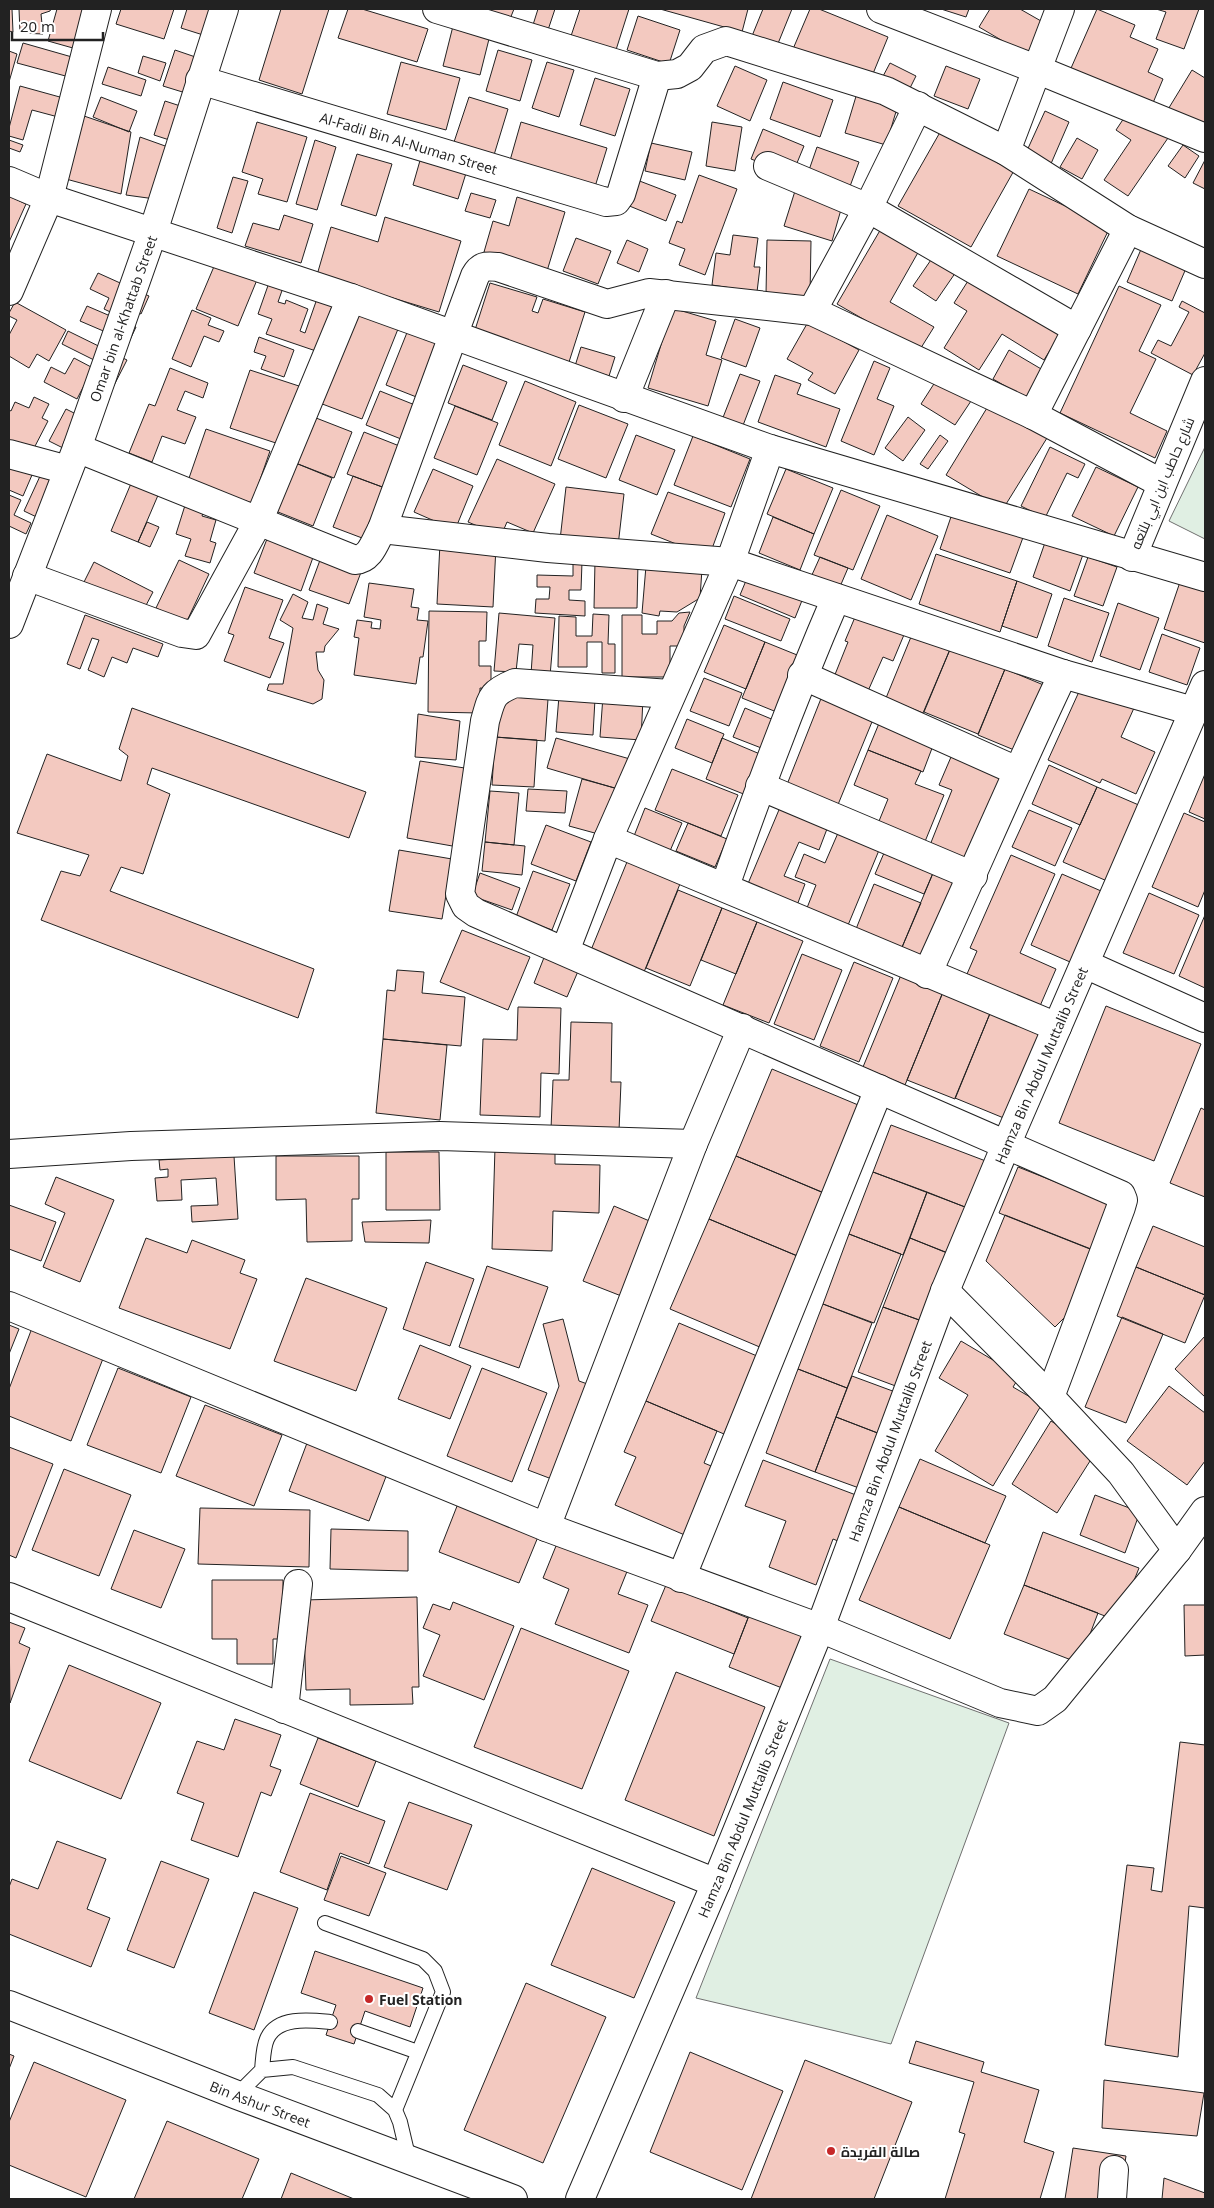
<svg xmlns="http://www.w3.org/2000/svg" width="1214" height="2208" font-family="'Open Sans',Cairo,sans-serif">
<style>
.green{fill:#e0efe3;stroke:#6f6f6f}
.building{fill:#f3c9c0;stroke:#222}
.lines{fill:none;stroke-linecap:round;stroke-linejoin:round}
.lane-casing{stroke:#222;stroke-width:16}
.street-casing{stroke:#222;stroke-width:30}
.primary-casing{stroke:#222;stroke-width:30}
.lane{stroke:#fff;stroke-width:14}
.street{stroke:#fff;stroke-width:28}
.primary{stroke:#fff;stroke-width:28}
.poi-dot{fill:#c62828;stroke:#fff;stroke-width:2}
.labels{text-anchor:middle;dominant-baseline:central;stroke-width:4;stroke-linejoin:round;paint-order:stroke}
.street-label{font-size:14px;fill:#222;stroke:#fff}
.poi-label{font-size:14px;font-weight:bold;fill:#222;stroke:#fff;text-anchor:start}
</style>
<rect width="100%" height="100%" fill="#fff"/>
<!-- green -->
<path class="green" d="M1205,447V539L1169,521Z
M830,1659L1009,1723L891,2044L696,1998Z"/>
<!-- building -->
<path class="building" d="M9,9H12L13,32L9,31Z
M19,9H51L50,11L41,14L43,34L20,33Z
M57,9H84L80,50L48,41Z
M121,9H174L164,39L116,24Z
M187,9H229L219,40L181,28Z
M281,9H329L302,94L259,80Z
M348,9H362L428,29L417,62L338,38Z
M483,9H514L510,19Z
M538,9H555L547,33L532,28Z
M580,9H629L615,53L570,39Z
M660,9H748L742,32Z
M763,9H792L777,46L752,36Z
M810,9H819L888,37L870,81L793,49Z
M941,9H969L966,17Z
M990,9H1020L1048,25L1030,57L979,27Z
M1097,9L1135,25L1130,37L1158,49L1148,72L1163,79L1150,110L1068,75Z
M1156,9H1199L1184,49L1156,39L1166,12Z
M638,16L680,30L669,64L627,50Z
M454,22L491,31L480,75L443,66Z
M23,43L79,59L73,78L17,63Z
M175,50L213,63L202,98L163,86Z
M498,50L532,60L520,101L486,91Z
M9,51L17,54L9,82Z
M143,56L166,63L160,81L138,73Z
M401,62L460,78L446,130L387,114Z
M547,62L574,70L559,117L532,108Z
M890,63L916,76L907,94L881,80Z
M735,66L767,80L750,121L717,106Z
M946,66L980,79L968,109L934,96Z
M108,67L146,80L141,96L102,84Z
M1192,70L1205,78V134L1167,111Z
M595,78L630,89L615,136L580,125Z
M783,82L833,100L820,137L770,119Z
M20,86L67,99L62,118L32,110L23,140L9,136V128Z
M857,93L898,105L886,145L845,133Z
M101,97L137,111L129,132L93,117Z
M469,97L508,109L494,155L454,142Z
M165,101L199,112L188,146L154,135Z
M1045,111L1069,122L1050,166L1025,155Z
M1128,112L1168,138L1128,196L1104,180L1131,140L1116,130Z
M84,116L131,132L121,194L66,179Z
M257,122L307,137L287,202L258,194L263,179L242,172Z
M521,122L607,148L594,190L509,164Z
M712,122L742,127L735,171L706,166Z
M943,127L1016,167L971,247L898,206Z
M763,129L804,146L792,175L751,159Z
M140,137L168,147L155,199L126,195Z
M1077,138L1098,150L1082,179L1060,167Z
M9,140L23,145L20,152L9,148Z
M315,140L336,147L317,210L296,204Z
M651,143L692,152L685,180L645,171Z
M1183,145L1199,156L1185,178L1168,166Z
M817,147L859,162L849,189L808,173Z
M357,154L392,164L376,216L341,205Z
M421,157L467,170L458,199L413,185Z
M1205,160V189L1193,183Z
M699,175L737,189L705,275L679,265L685,249L669,243L677,221L682,223Z
M233,177L248,181L232,233L217,228Z
M637,180L676,195L666,221L627,205Z
M1029,189L1110,227L1078,294L997,256Z
M795,191L842,206L832,241L784,226Z
M471,193L496,200L490,218L465,211Z
M9,196L26,204L9,242Z
M517,197L565,212L547,271L484,252L493,221L509,226Z
M284,215L313,224L301,263L245,246L253,223L279,230Z
M385,217L461,241L439,312L317,275L331,227L378,242Z
M882,227L920,249L890,302L934,327L919,351L837,304Z
M733,235L758,238L754,267H760L757,292L712,285L716,253L730,255Z
M576,238L611,251L598,284L563,271Z
M627,240L648,249L639,272L617,263Z
M767,240L811,241L810,296L766,295Z
M1145,240L1190,259L1172,301L1127,282Z
M935,254L958,269L936,301L913,286Z
M218,257L259,275L238,326L196,309Z
M98,273L149,296L141,314L128,308L123,318L104,309L109,298L90,289Z
M973,273L1063,329L1044,360L1002,334L979,370L944,348L967,311L954,303Z
M271,277L285,282L278,302L285,304L286,300L308,309L300,331L305,333L319,293L335,298L316,351L266,334L272,319L258,314Z
M490,283L537,297L532,311L538,313L543,299L585,312L569,362L474,333Z
M1119,286L1161,305L1139,351L1156,359L1130,413L1167,431L1155,458L1060,413Z
M1182,301L1205,313V353L1193,375L1151,353L1158,340L1171,346L1189,312L1179,307Z
M15,302L66,330L49,361L37,354L29,368L9,356V335L17,320L9,316V313Z
M87,306L136,327L129,342L80,321Z
M672,308L716,321L706,355L722,360L708,406L648,388Z
M192,310L211,318L208,325L224,331L219,342L204,336L191,367L172,359Z
M354,311L398,329L362,419L317,402Z
M735,319L760,328L746,367L721,358Z
M808,322L859,350L835,394L808,380L813,373L787,359Z
M408,330L446,345L424,400L386,385Z
M68,331L127,360L107,399L106,366L62,344Z
M259,337L294,350L284,377L261,369L266,356L254,352Z
M581,347L615,357L609,376L575,366Z
M1009,350L1048,373L1031,401L993,379Z
M74,358L93,368L77,399L44,382L51,367L65,374Z
M874,361L890,368L877,399L894,406L874,455L841,441Z
M463,365L507,382L492,420L448,403Z
M170,368L208,383L203,398L185,391L177,410L196,417L185,444L162,436L152,462L129,453L149,404L155,406Z
M250,370L305,388L285,446L230,428Z
M740,374L760,381L742,428L722,420Z
M775,375L801,384L797,394L840,409L826,447L758,422Z
M939,376L973,398L955,425L921,404Z
M525,381L576,402L551,466L499,445Z
M380,391L420,407L406,441L366,425Z
M34,397L49,404L42,418L48,421L32,452L9,441V410L11,411L15,402L29,408Z
M990,403L1047,438L1003,509L946,475Z
M579,405L628,424L606,478L558,459Z
M455,406L498,423L477,475L434,458Z
M66,409L80,416L77,455L49,441Z
M311,416L352,432L334,478L293,462Z
M908,417L925,430L903,461L885,448Z
M206,429L270,451L252,503L188,481Z
M364,432L402,447L385,488L347,474Z
M636,435L675,450L657,495L619,480Z
M940,435L948,441L928,469L920,464Z
M693,436L750,459L731,507L674,485Z
M1050,447L1085,464L1078,478L1067,473L1045,518L1021,506Z
M497,459L555,484L533,533L507,522L501,536L468,522Z
M293,462L332,478L313,526L273,510Z
M9,464L32,475L23,496L9,490Z
M1096,467L1138,487L1114,536L1072,516Z
M433,469L473,486L455,530L414,512Z
M786,469L833,488L814,534L767,514Z
M41,474L64,484L47,522L24,511Z
M135,474L162,486L138,542L111,531Z
M353,476L385,488L370,541L333,527Z
M566,487L624,494L618,546L560,540Z
M841,490L880,506L853,570L814,555Z
M668,492L725,513L709,557L651,534Z
M9,495L21,500L14,515L31,523L26,534L9,526Z
M187,499L206,505L202,516L216,520L210,541L216,543L210,563L185,556L191,539L176,534Z
M954,508L1025,532L1010,573L940,549Z
M887,515L938,536L911,600L861,579Z
M773,517L814,534L800,570L759,553Z
M147,522L159,527L150,547L138,542Z
M270,531L316,549L301,591L254,573Z
M1048,534L1086,546L1070,591L1033,577Z
M440,543L496,546L493,607L437,604Z
M323,552L363,567L349,604L309,590Z
M936,554L1017,581L1000,632L919,604Z
M820,557L848,568L839,589L811,577Z
M1088,557L1117,567L1103,606L1074,596Z
M179,560L209,574L186,623L156,608Z
M573,561L582,562L581,590H569V600L585,601V616L535,613L536,599H549L550,587H537V575L573,576Z
M595,561L638,562L637,608H594Z
M94,562L153,592L142,613L83,584Z
M646,566L702,569L700,598L677,612L660,611L659,616L642,613Z
M750,571L805,593L795,618L740,595Z
M1017,581L1052,594L1037,638L1002,626Z
M1180,582L1205,591V643L1164,629Z
M369,583L414,589L411,607L419,608L417,620L428,621L423,657H420L416,684L354,675L359,638L354,637L357,620L372,622L371,628L380,629L381,620L364,617Z
M245,587L283,600L269,638L284,643L270,678L224,661L234,635L228,633Z
M293,594L308,602L302,618L313,620L317,604L328,608L323,624L339,629L325,646L324,652H316L318,670L324,680L322,699L313,704L267,690L269,684H283L293,628L280,620Z
M734,596L790,619L781,641L725,619Z
M1064,598L1109,613L1092,662L1048,646Z
M1118,603L1159,618L1140,670L1100,656Z
M858,610L906,630L893,661L883,657L868,691L834,677L848,642L845,641Z
M429,611L487,612L486,641H479V666H491V689L480,688V713L428,712Z
M690,612L684,626V646H670V677H622V615H642V634H657V621H672L679,613Z
M499,613L555,618L550,676L531,674L533,645L519,644L516,672L494,671Z
M593,614L609,615L608,644H615V673H602V642H587V667H558L559,616L576,617V636H592Z
M85,615L163,644L158,657L133,648L127,663L112,657L104,677L88,670L99,640L92,638L80,669L67,664Z
M724,625L765,642L746,689L704,672Z
M913,632L951,647L923,713L886,698Z
M1162,634L1200,648L1187,685L1149,672Z
M765,642L807,659L784,715L742,698Z
M951,647L1005,669L978,734L924,712Z
M1005,669L1046,686L1019,752L978,735Z
M704,678L742,693L729,726L690,711Z
M1082,685L1134,708L1121,737L1155,752L1136,794L1102,779L1100,783L1048,760Z
M498,696L548,699L545,741L495,737Z
M559,696L595,699L593,735L556,732Z
M603,696L643,698L641,740L600,737Z
M822,696L874,717L837,807L786,787Z
M132,708L366,792L349,838L152,768L147,784L170,794L143,874L121,867L110,891L314,969L298,1018L41,920L61,871L80,876L89,855L17,833L47,754L121,781L128,756L119,749Z
M745,708L781,723L769,751L733,737Z
M418,714L460,721L456,760L415,757Z
M687,719L724,734L712,763L675,748Z
M880,721L934,743L923,772L868,750Z
M495,737L537,740L534,787L492,785Z
M556,738L630,759L621,790L547,768Z
M722,738L767,757L751,797L706,779Z
M868,750L921,771L915,784L944,795L924,844L877,826L888,799L854,785Z
M954,750L1011,772L970,867L928,850L952,790L939,785Z
M420,761L471,769L458,847L407,838Z
M1049,765L1097,787L1080,825L1032,804Z
M672,769L738,795L721,836L655,810Z
M1205,774V819L1189,812Z
M582,779L615,788L602,835L569,826Z
M1097,787L1148,809L1114,884L1063,862Z
M528,789L567,791L565,813L526,811Z
M490,791L519,793L514,845L485,842Z
M781,805L830,821L819,850L799,842L784,876L805,884L796,908L747,886Z
M645,808L682,823L670,851L634,836Z
M1029,810L1072,828L1055,866L1012,847Z
M1184,813L1205,822V890L1198,907L1152,887Z
M688,823L727,839L715,867L676,851Z
M546,825L591,842L576,881L531,864Z
M841,826L882,843L846,930L805,913L816,885L795,877L804,854L825,863Z
M485,842L525,846L522,875L482,871Z
M887,846L936,866L924,894L875,874Z
M399,850L452,859L442,919L389,911Z
M1011,855L1055,874L1020,953L1056,969L1040,1006L967,974L977,951L970,948Z
M629,857L682,879L644,972L591,950Z
M936,866L963,877L927,963L900,952Z
M533,871L570,884L552,930L516,917Z
M480,873L520,888L512,910L472,896Z
M1062,874L1108,894L1077,965L1031,945Z
M874,884L921,903L900,952L854,934Z
M678,890L722,908L690,986L646,968Z
M1149,893L1199,915L1174,974L1123,953Z
M722,908L757,922L736,974L701,960Z
M1205,915V988L1179,976Z
M757,922L803,941L769,1023L723,1005Z
M462,930L530,957L508,1010L440,982Z
M802,954L842,970L814,1040L774,1024Z
M545,955L579,969L567,997L534,983Z
M854,962L893,978L859,1062L820,1046Z
M397,970L424,972L422,993L465,997L461,1046L383,1039L387,990L395,991Z
M901,975L943,992L905,1085L863,1067Z
M943,992L991,1011L955,1099L907,1080Z
M1106,1006L1201,1044L1154,1161L1059,1123Z
M518,1007L561,1008L559,1074L541,1073L540,1117L480,1115L483,1039L517,1040Z
M991,1011L1046,1034L1011,1121L955,1098Z
M571,1022L612,1023L611,1082H621L619,1131L551,1129L553,1080H569Z
M383,1039L447,1045L440,1120L376,1113Z
M772,1069L863,1107L826,1194L736,1156Z
M1201,1108L1205,1110V1197L1170,1183Z
M891,1125L991,1163L973,1210L873,1172Z
M495,1147L555,1148V1164L600,1165L599,1213L553,1211L552,1251L492,1249Z
M386,1152H439L440,1210H386Z
M234,1156L238,1219L192,1222L191,1206L218,1205L216,1178L181,1180L182,1200L157,1201L155,1178L168,1177V1169L160,1170L159,1160Z
M276,1156H359V1199H352V1241L307,1242L306,1199L276,1200Z
M736,1156L829,1195L802,1258L709,1219Z
M1018,1167L1114,1205L1095,1251L999,1213Z
M873,1172L927,1192L903,1255L849,1234Z
M56,1177L114,1200L80,1282L43,1267L65,1213L45,1204Z
M927,1192L970,1209L952,1255L910,1238Z
M9,1205L56,1222L41,1261L9,1249Z
M614,1206L659,1225L629,1299L583,1281Z
M1005,1215L1096,1251L1079,1303L1055,1327L986,1261Z
M709,1219L800,1257L762,1348L670,1309Z
M431,1220L429,1243L365,1242L362,1222Z
M1153,1226L1205,1247V1295L1136,1267Z
M849,1234L901,1254L874,1323L823,1304Z
M146,1238L187,1253L192,1240L245,1260L240,1273L257,1279L230,1349L119,1308Z
M910,1238L948,1253L922,1321L883,1307Z
M426,1262L474,1279L450,1346L403,1329Z
M487,1266L548,1287L519,1368L459,1347Z
M1136,1267L1205,1295L1185,1343L1117,1316Z
M306,1278L387,1308L356,1391L274,1361Z
M823,1304L872,1323L847,1388L798,1369Z
M883,1307L922,1321L901,1388L858,1372Z
M1122,1317L1163,1334L1126,1423L1085,1407Z
M563,1319L579,1381L593,1386L557,1481L528,1470L559,1386L543,1324Z
M679,1323L757,1356L724,1434L646,1401Z
M9,1325L19,1329L9,1354Z
M32,1328L104,1356L71,1441L9,1416V1389Z
M1205,1336V1397L1175,1369Z
M961,1341L1020,1376L1013,1387L1042,1404L993,1486L935,1451L968,1395L939,1378Z
M420,1345L471,1366L450,1419L398,1399Z
M118,1368L191,1397L161,1473L87,1445Z
M482,1368L547,1393L512,1482L447,1456Z
M798,1369L847,1388L815,1472L766,1453Z
M852,1376L898,1393L883,1435L836,1417Z
M1169,1386L1205,1413V1461L1187,1485L1127,1441Z
M646,1401L717,1431L704,1463L716,1468L687,1536L615,1505L636,1457L624,1452Z
M205,1405L282,1435L254,1506L176,1476Z
M836,1417L880,1434L859,1488L815,1472Z
M1051,1421L1097,1450L1057,1513L1012,1484Z
M307,1443L387,1474L369,1521L289,1491Z
M9,1447L53,1464L16,1558L9,1555Z
M920,1459L1006,1496L985,1543L899,1507Z
M763,1460L856,1495L838,1541L833,1539L816,1585L769,1567L786,1521L745,1506Z
M64,1469L131,1495L99,1576L32,1550Z
M1095,1495L1140,1512L1125,1553L1080,1535Z
M459,1501L540,1532L519,1583L439,1552Z
M899,1507L990,1545L950,1639L859,1600Z
M200,1508L310,1510L309,1567L198,1564Z
M331,1529L408,1531V1571L330,1569Z
M134,1530L185,1549L161,1608L111,1589Z
M1043,1532L1139,1568L1118,1621L1024,1585Z
M558,1541L628,1569L618,1594L648,1605L629,1653L555,1624L569,1589L543,1578Z
M212,1580H283V1639H273V1664H237V1639H212Z
M666,1585L748,1618L734,1654L651,1621Z
M1024,1585L1098,1613L1079,1663L1004,1634Z
M417,1597L419,1687H412L413,1704L350,1705V1689L306,1690L303,1600Z
M453,1602L514,1626L484,1700L423,1676L440,1635L423,1628L433,1604L450,1610Z
M1184,1605H1205V1655L1185,1656Z
M750,1613L804,1634L782,1688L729,1667Z
M9,1622L25,1628L19,1643L30,1648L10,1703Z
M521,1628L629,1671L582,1789L474,1747Z
M69,1665L161,1703L121,1799L29,1761Z
M676,1672L765,1707L714,1836L625,1800Z
M235,1719L281,1735L270,1766L281,1770L271,1796L261,1792L238,1857L191,1840L204,1803L177,1793L197,1741L224,1750Z
M318,1738L376,1761L358,1807L300,1784Z
M1180,1742L1205,1745V1908L1189,1906L1178,2057L1105,2045L1127,1865L1154,1868L1151,1890L1162,1892Z
M310,1793L385,1821L369,1864L340,1853L327,1890L280,1872Z
M409,1802L472,1825L447,1890L384,1867Z
M57,1841L106,1859L87,1909L110,1918L91,1967L9,1934V1887L12,1879L38,1889Z
M341,1856L386,1873L369,1916L324,1900Z
M161,1861L209,1879L174,1968L127,1950Z
M592,1868L675,1902L634,1998L551,1965Z
M254,1892L298,1908L254,2030L209,2013Z
M315,1951L423,1988L410,2027L365,2011L354,2044L326,2035L336,2005L301,1993Z
M526,1983L606,2017L543,2163L464,2130Z
M916,2041L984,2062L981,2072L1039,2090L1024,2142L1054,2152L1040,2199H945L965,2134L959,2132L974,2082L909,2063Z
M690,2052L783,2091L742,2190L650,2152Z
M9,2054L14,2056L9,2069Z
M805,2060L912,2102L874,2199H751Z
M34,2062L126,2100L86,2197L9,2165V2122Z
M1104,2080L1204,2093L1197,2136L1102,2128Z
M167,2121L259,2159L242,2199H134Z
M1073,2148L1126,2156L1119,2199H1065Z
M291,2173L354,2199H281Z
M1164,2178L1205,2193V2199H1162Z"/>
<g class="lines">
<!-- lane casing -->
<g class="lane-casing">
<path id="lane" d="M325,1923L423,1959L435,1971L443,1992L395,2110
M358,2031L418,2052
M262,2070C263,2061 263,2048 267,2039C277,2016 310,2020 330,2022
M237,2095L262,2070L293,2067L378,2095L395,2110L400,2122L409,2160"/>
</g>
<!-- street casing -->
<g class="street-casing">
<g id="street">
<path d="M437,9L657,76L677,74L690,67L704,49L726,41L886,91L1006,151L1128,229L1205,264"/>
<path d="M881,9L1036,69L1205,138"/>
<path id="s1" d="M200,80L606,202L616,201L621,194L657,76"/>
<path d="M1006,151L1060,9"/>
<path d="M768,166L868,208L1077,329"/>
<path d="M9,181L49,198L351,298L770,449L1205,577"/>
<path d="M9,291L49,198L97,9"/>
<path d="M812,311L868,208L918,106"/>
<path d="M624,398L666,294"/>
<path d="M1033,415L1128,229"/>
<path d="M77,448L355,560C371,559 375,541 382,529L475,276C481,265 486,266 498,267L607,304L649,293L812,311L1033,415L1161,483"/>
<path d="M9,454L68,470"/>
<path d="M382,529L548,548L730,562L1063,674L1193,711"/>
<path d="M1132,557L1205,381"/>
<path d="M27,576L182,633L196,635L258,522L351,298"/>
<path id="s2" d="M9,624L77,448L153,232L224,9"/>
<path d="M802,675L1017,771"/>
<path d="M670,694L515,683C491,693 492,697 485,721L460,894L466,906L476,913L1121,1195L1123,1200L1121,1207L1050,1397"/>
<path d="M760,786L973,876"/>
<path d="M608,839L1057,1027"/>
<path d="M725,886C759,789 795,693 836,598"/>
<path d="M565,951L608,839L730,562L770,449"/>
<path d="M1085,964L1205,1018"/>
<path d="M927,974C973,874 1016,773 1063,674"/>
<path d="M9,1154L131,1146L440,1136L693,1144"/>
<path d="M945,1291L1050,1397L1121,1473L1177,1550"/>
<path d="M9,1306L546,1527L820,1628L1000,1703L1038,1711L1055,1699L1177,1550L1205,1511"/>
<path d="M546,1527L693,1144L742,1028"/>
<path d="M681,1578L879,1089"/>
<path d="M9,1597L716,1883"/>
<path d="M284,1709L298,1584"/>
<path id="s3" d="M580,2199L716,1883L820,1628L945,1291L1006,1145L1205,685"/>
<path d="M1112,2199L1114,2170"/>
</g>
</g>
<!-- primary casing -->
<g class="primary-casing">
<g id="primary">
<path id="s4" d="M9,2005L237,2095L513,2199"/>
</g>
</g>
<!-- lane -->
<use href="#lane" class="lane"/>
<!-- street -->
<use href="#street" class="street"/>
<!-- primary -->
<use href="#primary" class="primary"/>
</g>
<!-- markers -->
<g class="poi-dot">
<circle cx="369" cy="1999" r="5"/>
<circle cx="831" cy="2151" r="5"/>
</g>
<g class="labels">
<!-- street labels -->
<g class="street-label">
<text stroke="none"><textPath href="#s1" startOffset="218">Al-Fadil Bin Al-Numan Street</textPath></text>
<text stroke="none"><textPath href="#s2" startOffset="326">Omar bin al-Khattab Street</textPath></text>
<text transform="translate(1162 483) rotate(-67)">شارع حاطب ابن ابي بلتعه</text>
<text stroke="none"><textPath href="#s3" startOffset="1224">Hamza Bin Abdul Muttalib Street</textPath></text>
<text stroke="none"><textPath href="#s3" startOffset="819">Hamza Bin Abdul Muttalib Street</textPath></text>
<text stroke="none"><textPath href="#s3" startOffset="414">Hamza Bin Abdul Muttalib Street</textPath></text>
<text stroke="none"><textPath href="#s4" startOffset="270">Bin Ashur Street</textPath></text>
</g>
<!-- poi labels -->
<g class="poi-label">
<text x="379" y="1999">Fuel Station</text>
<text x="841" y="2151">صالة الفريدة</text>
</g>
</g>
<!-- border -->
<rect width="1214" height="2208" fill="none" stroke="#222222" stroke-width="20"/>
<!-- scale -->
<path d="M12 32v8h91v-8" fill="none" stroke="#222222" stroke-width="2.5"/>
<text x="20" y="32" font-size="15" fill="#222222" stroke="#ffffff" stroke-width="4" paint-order="stroke">20 m</text>
</svg>
